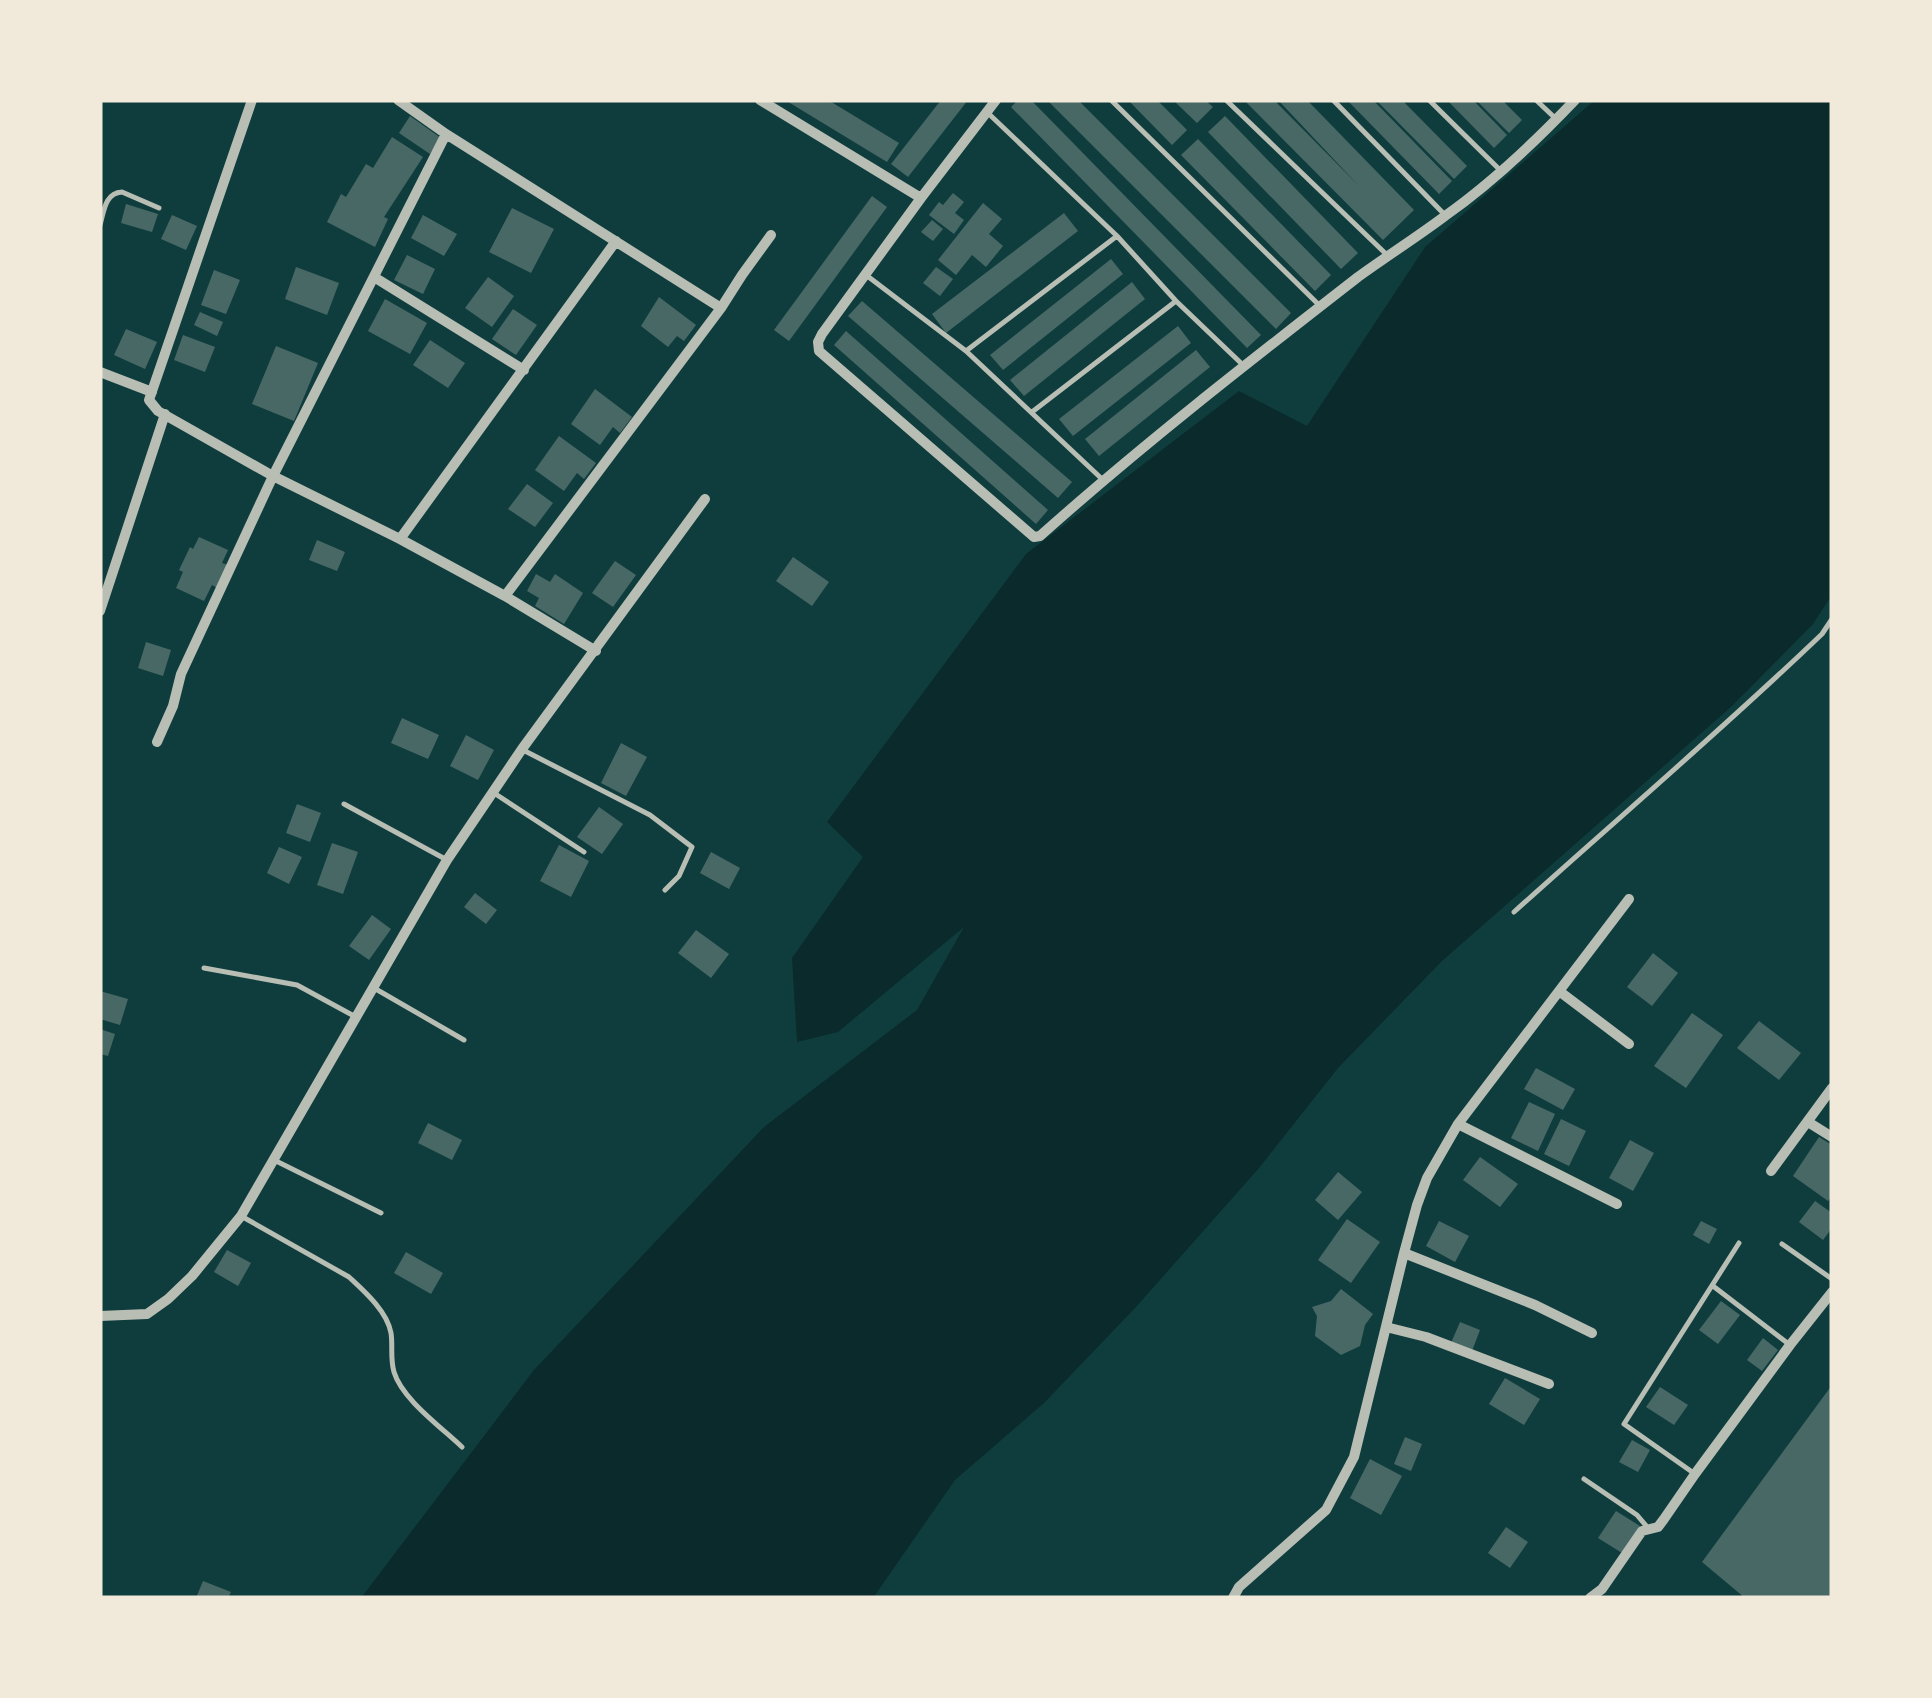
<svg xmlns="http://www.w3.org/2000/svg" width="1932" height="1698" font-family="'Crimson Pro',serif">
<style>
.water{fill:#0a2a2b}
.building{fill:#486865}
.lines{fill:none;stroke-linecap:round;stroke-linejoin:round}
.service{stroke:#b8beb3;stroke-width:5}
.minor{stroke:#b8beb3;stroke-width:10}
</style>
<rect width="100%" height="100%" fill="#0f3d3e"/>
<!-- water -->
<path class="water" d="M1595,100H1832V595L1813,624L1732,706L1442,961L1338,1068L1259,1168L1136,1307L1044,1403L955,1480L873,1598H361L534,1370L764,1127L917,1010L964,927L838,1032L797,1042L792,958L863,857L827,822L1026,554L1239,391L1307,426L1425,247Z"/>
<!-- building -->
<path class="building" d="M785,100H828L899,143L887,162Z
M941,100H968L908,177L891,164Z
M1018,100H1031L1261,335L1247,348L1011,107Z
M1047,100H1078L1291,313L1276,329Z
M1128,100H1157L1187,130L1172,145Z
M1173,100H1205L1213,107L1197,123Z
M1244,100H1274L1359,186L1278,100H1307L1414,210L1383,240Z
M1347,100H1373L1452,181L1439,194Z
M1376,100H1402L1467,166L1454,179Z
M1447,100H1473L1507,135L1494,148Z
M1476,100H1502L1522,120L1509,133Z
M410,116L441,138L430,154L399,133Z
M1225,116L1358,253L1341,269L1208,132Z
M392,137L423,157L384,217L388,219L375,247L327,222L341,194L346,197L366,164L373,168Z
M1198,139L1331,275L1315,291L1181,155Z
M953,193L964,202L955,213L964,220L954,234L929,215L939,202L943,205Z
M872,196L887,207L789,341L774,330Z
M983,203L1002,219L989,234L1003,246L986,267L972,255L956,275L938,260Z
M126,204L158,214L152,232L121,223Z
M512,208L554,229L531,273L489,252Z
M1064,213L1078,231L946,333L932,314Z
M172,215L197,226L186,250L161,239Z
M423,215L457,234L444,256L411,238Z
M932,220L943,229L933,241L921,232Z
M407,255L435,269L423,294L394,280Z
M1111,259L1123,274L1003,370L990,355Z
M296,267L339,283L327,315L285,299Z
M936,267L953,279L940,296L923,283Z
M214,270L240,280L226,314L201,305Z
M488,277L514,296L492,327L465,308Z
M1132,282L1145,299L1024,396L1010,380Z
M659,297L696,325L684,341L677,336L668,347L641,326Z
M385,299L427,323L410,354L368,331Z
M862,301L1072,482L1058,498L848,316Z
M513,309L537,325L516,355L492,339Z
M200,312L223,322L217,336L194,325Z
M1178,326L1191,343L1073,436L1059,419Z
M126,329L157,342L145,369L114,355Z
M846,331L1048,510L1036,524L834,345Z
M183,335L215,347L205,372L174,360Z
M430,340L465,363L448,388L413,365Z
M276,346L318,363L294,421L252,404Z
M1196,350L1210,367L1099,456L1085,439Z
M595,389L632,417L620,433L613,427L600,445L571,424Z
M559,436L596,463L584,479L577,473L564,491L535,470Z
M527,484L553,503L535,527L508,509Z
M199,537L228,550L222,563L228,565L217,588L212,585L204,601L176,588L183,572L179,570L190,547L193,549Z
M317,540L345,552L337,571L309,560Z
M793,557L829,582L812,606L776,581Z
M615,561L636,575L613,607L592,593Z
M536,574L550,582L555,574L583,593L564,624L535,606L539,598L527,591Z
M146,642L171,650L163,676L138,668Z
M402,718L439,735L428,759L391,743Z
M466,735L494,750L478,780L450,766Z
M621,743L647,757L626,796L601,783Z
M297,804L321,813L310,842L286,833Z
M599,807L623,824L602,854L577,837Z
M332,843L358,852L343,894L317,885Z
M559,845L589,861L571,897L540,881Z
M279,847L302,857L289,884L267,873Z
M711,852L740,868L729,889L700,873Z
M475,893L497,910L486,924L464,907Z
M372,915L391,929L369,960L349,946Z
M696,930L729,954L711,978L678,953Z
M1653,953L1678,973L1652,1006L1627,987Z
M100,991L128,999L120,1025L100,1019Z
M1692,1013L1723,1035L1686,1088L1654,1066Z
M1759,1021L1801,1053L1779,1080L1737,1048Z
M100,1029L115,1034L108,1056L100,1054Z
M1536,1068L1575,1089L1563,1110L1524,1089Z
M1529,1102L1555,1114L1538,1151L1511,1138Z
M1561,1119L1586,1131L1569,1166L1544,1154Z
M428,1123L462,1140L452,1160L418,1143Z
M1819,1137L1832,1145V1196L1828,1201L1793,1176Z
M1630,1140L1654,1153L1633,1191L1609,1178Z
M1480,1157L1518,1184L1500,1207L1463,1180Z
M1338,1172L1362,1192L1338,1220L1315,1200Z
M1815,1201L1832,1213V1228L1823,1240L1799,1222Z
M1347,1219L1380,1242L1351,1283L1318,1260Z
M1439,1221L1469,1236L1455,1262L1426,1246Z
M1701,1221L1717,1229L1709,1244L1693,1235Z
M227,1250L251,1263L238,1286L214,1272Z
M406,1252L443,1273L431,1294L394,1273Z
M1341,1289L1373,1314L1365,1325L1360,1346L1341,1355L1315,1336L1317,1316L1312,1307L1331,1301Z
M1721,1301L1740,1315L1718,1344L1699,1330Z
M1460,1322L1480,1330L1472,1351L1451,1343Z
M1763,1338L1778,1350L1762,1371L1747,1360Z
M1505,1378L1540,1399L1524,1425L1489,1404Z
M1832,1385V1598H1745L1702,1562Z
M1660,1387L1688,1405L1674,1425L1646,1407Z
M1405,1437L1422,1444L1411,1471L1394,1464Z
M1632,1440L1650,1450L1638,1472L1619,1462Z
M1370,1459L1402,1476L1381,1515L1350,1498Z
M1616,1511L1640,1526L1622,1553L1598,1538Z
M1506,1527L1528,1542L1510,1568L1488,1553Z
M203,1581L231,1592L228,1598H196Z"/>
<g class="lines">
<!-- service -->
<path class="service" d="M1111,100L1319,305
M1226,100L1386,254
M1333,100L1444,214
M1429,100L1502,172
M1536,100L1555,118
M989,114L1117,236L1176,301L1244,366
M100,225C104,211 105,193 122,192L159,208
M866,275L966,351L1102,479
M966,351L1117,236
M1032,412L1176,301
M523,750L650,815L692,847L679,876L665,890
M494,793L584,852
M344,804L447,860
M1514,912C1617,819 1722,730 1822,634L1832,619
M204,968L297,985L354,1016
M374,988L464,1040
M274,1160L381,1213
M241,1216L349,1277C364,1291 387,1311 391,1333C393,1345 390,1359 394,1372C402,1399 441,1427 462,1447
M1782,1244L1832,1279
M1713,1286L1790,1345
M1695,1474L1624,1424L1739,1243
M1584,1479L1637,1515L1648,1528"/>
<!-- minor -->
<path class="minor" d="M252,100L149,400L158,411L273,476L400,539L505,596L596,651
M398,100L446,134L721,308
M760,100L921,198
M996,100L921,198L822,334L818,342L819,351L1034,537L1040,536C1142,445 1250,361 1358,277C1387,256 1417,237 1445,216C1493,182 1535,142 1575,100
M374,277L524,370
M100,372L152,392
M400,539L616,241
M505,596L721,308L742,275L771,235
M100,611L165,414
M157,742L173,706L181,674L273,476L446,134
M1559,991L1629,1044
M1808,1122L1832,1137
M1458,1124L1617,1204
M1771,1171L1832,1088
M1404,1253L1417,1205L1427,1178L1458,1124L1629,899
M100,1316L147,1314L168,1299L192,1276L241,1216L447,860L522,749L705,499
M1386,1327L1426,1337L1549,1384
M1233,1598L1239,1587L1326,1510L1354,1457L1404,1253L1535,1305L1592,1333
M1590,1598L1602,1589L1642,1531L1658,1527L1664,1519L1695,1474L1790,1345L1832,1292"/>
</g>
<!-- border -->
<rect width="1932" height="1698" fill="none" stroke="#f1e9da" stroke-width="205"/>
</svg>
